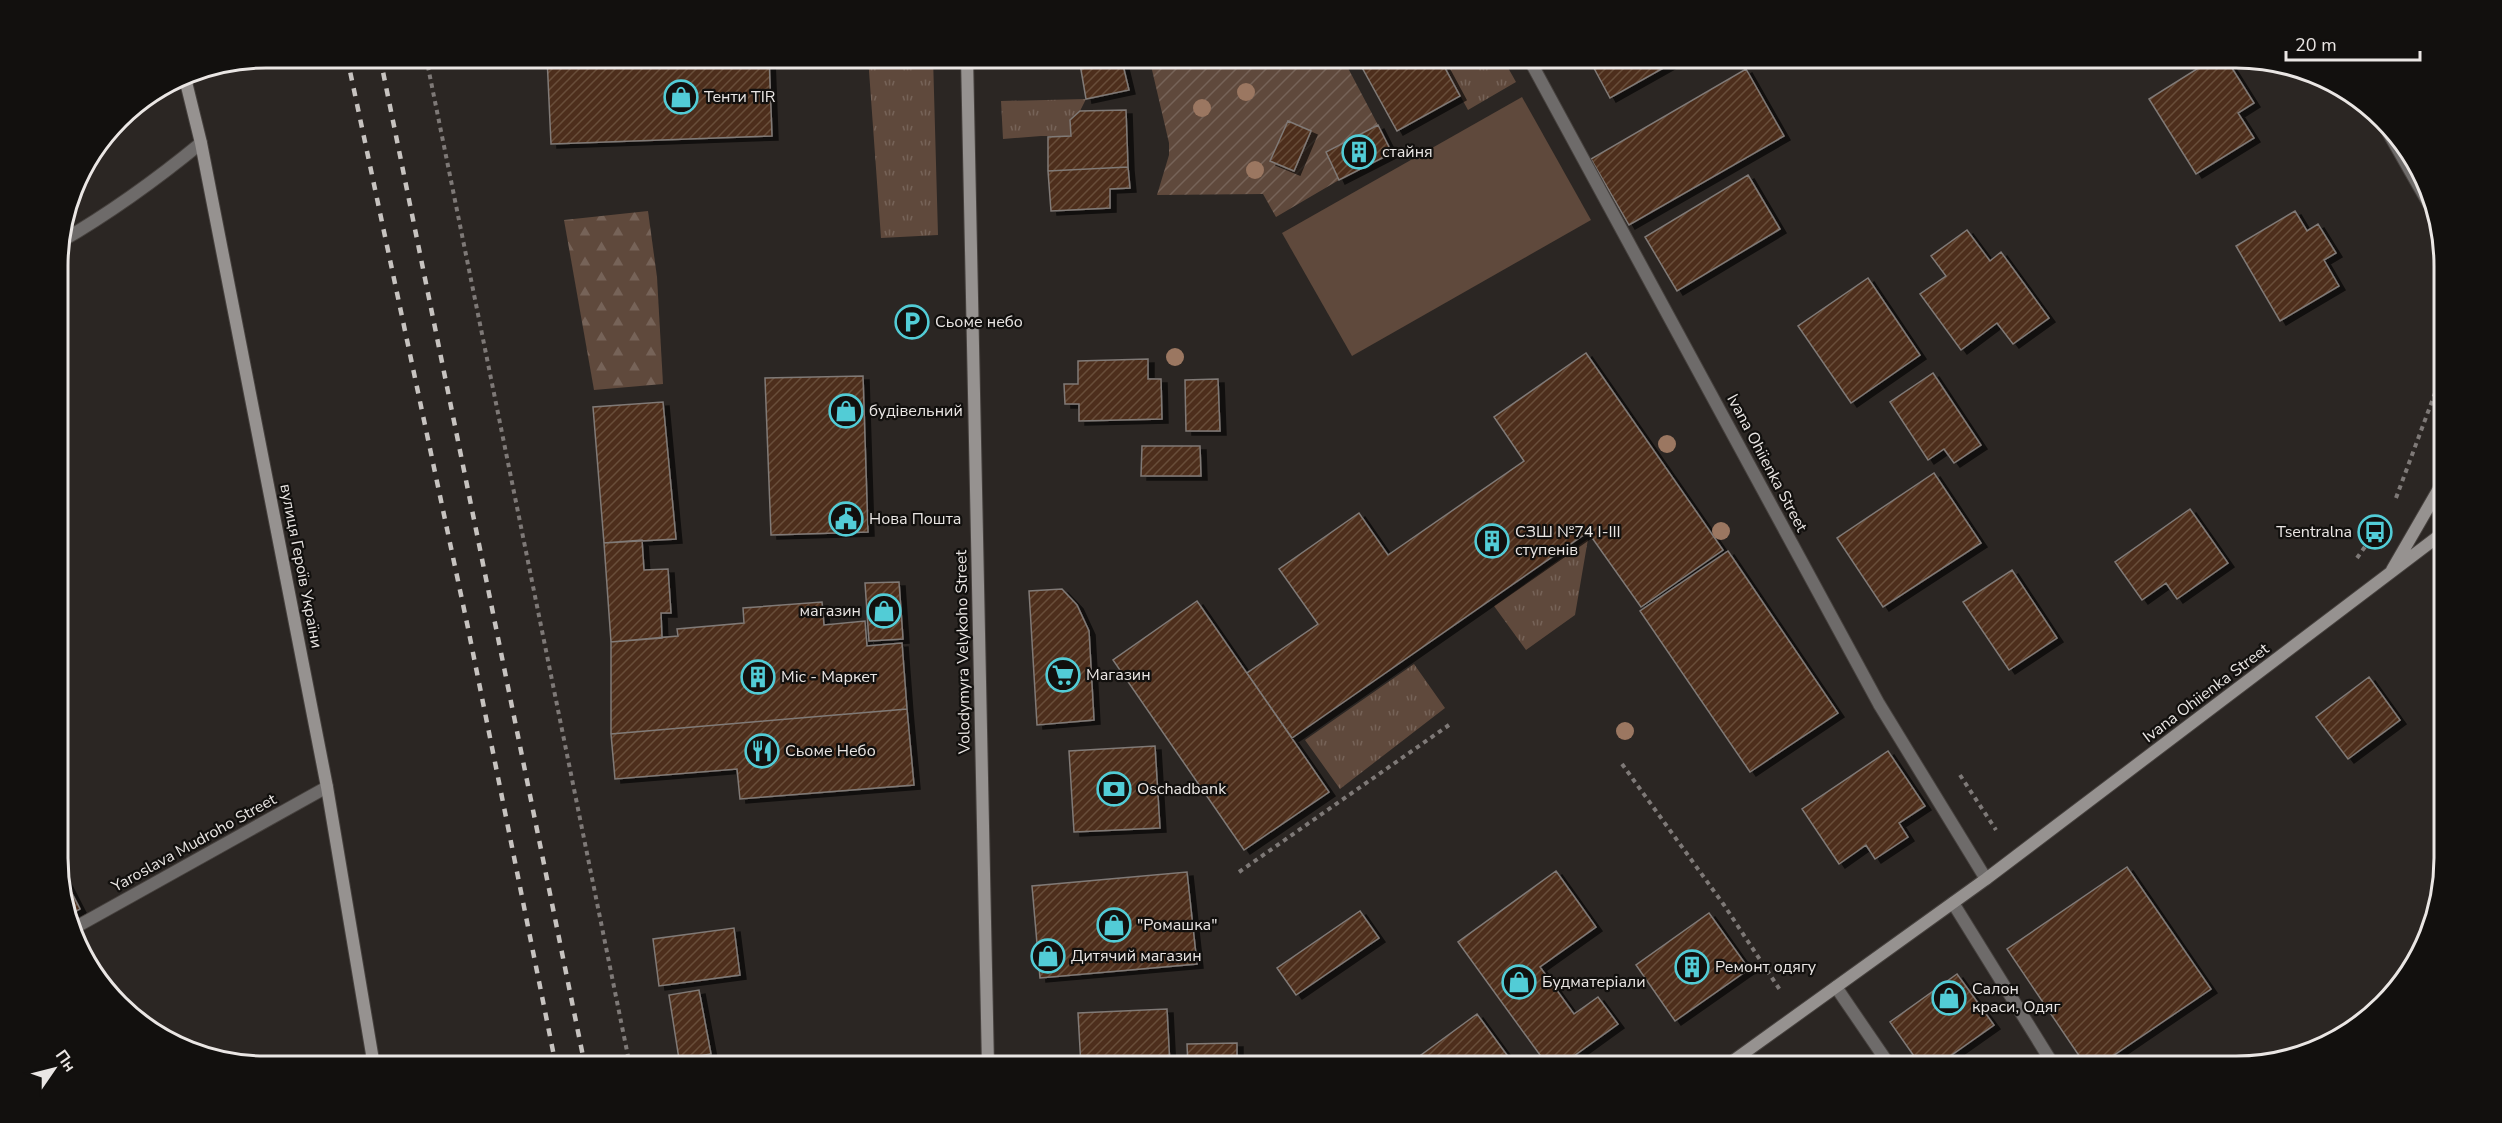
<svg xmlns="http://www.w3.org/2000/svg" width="2502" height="1123" font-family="'Nunito Sans',sans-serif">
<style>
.grass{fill:url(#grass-tufts)}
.forest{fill:url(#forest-firs)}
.garden{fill:url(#garden-furrows)}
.pitch{fill:#5f493c}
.building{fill:url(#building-hatch);stroke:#807a77;stroke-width:1.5;filter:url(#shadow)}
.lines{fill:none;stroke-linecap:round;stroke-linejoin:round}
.street-casing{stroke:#46413e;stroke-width:14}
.secondary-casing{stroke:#46413e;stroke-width:14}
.path{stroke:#7e7977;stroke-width:4;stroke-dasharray:4.5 4.5;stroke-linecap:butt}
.street{stroke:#6e6b6a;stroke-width:12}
.secondary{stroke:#969290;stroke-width:12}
.rail{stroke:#c7c3c0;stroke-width:4.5;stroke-dasharray:8 8;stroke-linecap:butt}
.tree{fill:#9b7761}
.labels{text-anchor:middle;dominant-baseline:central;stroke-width:4.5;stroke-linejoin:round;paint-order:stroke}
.poi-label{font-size:16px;fill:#eae6e4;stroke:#12100e;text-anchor:start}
.street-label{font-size:16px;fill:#eae6e4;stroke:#12100e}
.rim{fill:none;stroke:#eae6e4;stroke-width:3}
</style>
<defs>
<pattern id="grass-tufts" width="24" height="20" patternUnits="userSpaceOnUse" patternTransform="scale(1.5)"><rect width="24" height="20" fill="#5f493c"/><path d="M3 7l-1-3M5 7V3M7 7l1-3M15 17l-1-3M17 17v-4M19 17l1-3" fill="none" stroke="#766358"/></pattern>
<pattern id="forest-firs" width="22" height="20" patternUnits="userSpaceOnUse" patternTransform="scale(1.5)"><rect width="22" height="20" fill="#5f493c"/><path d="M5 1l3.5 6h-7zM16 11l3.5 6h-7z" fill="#766358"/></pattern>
<pattern id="garden-furrows" width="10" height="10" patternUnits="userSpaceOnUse" patternTransform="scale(1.5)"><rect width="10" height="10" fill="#5f493c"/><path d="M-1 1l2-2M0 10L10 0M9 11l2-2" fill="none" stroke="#766358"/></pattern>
<pattern id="building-hatch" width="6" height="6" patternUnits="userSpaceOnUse" patternTransform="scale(1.5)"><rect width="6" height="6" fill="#4e2f1a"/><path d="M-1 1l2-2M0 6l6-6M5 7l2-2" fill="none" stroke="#684d3b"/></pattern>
<filter id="shadow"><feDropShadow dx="6" dy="4" stdDeviation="0" flood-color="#0009"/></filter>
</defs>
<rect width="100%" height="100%" fill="#2b2623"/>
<!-- grass -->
<path class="grass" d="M868,57H933L938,235L881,238Z
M1439,57H1502L1516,82L1468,110Z
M1086,99L1080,111L1070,120L1071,136H1041L1003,139L1001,101Z
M1588,539L1575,615L1526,650L1494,606Z
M1414,664L1445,708L1340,789L1305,740Z"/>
<!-- forest -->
<path class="forest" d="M648,211L657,277L663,384L594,390L564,220Z"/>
<!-- garden -->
<path class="garden" d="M1149,57H1368L1348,68L1378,125L1326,152L1339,180L1276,217L1263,194L1157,195L1169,155V143Z"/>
<!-- pitch -->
<path class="pitch" d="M1522,97L1591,220L1352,356L1282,233Z"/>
<!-- building -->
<path class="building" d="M547,57H769L772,136L551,144Z
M1084,57H1121L1129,90L1086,99L1079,58Z
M1368,57H1439L1460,96L1397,131L1359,62Z
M1588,57H1683L1610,98Z
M2216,57H2225L2254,103L2238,113L2254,138L2196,174L2149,99Z
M1746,69L1784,136L1629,225L1591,159Z
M1126,110L1128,167L1048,171V137L1071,136L1070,120L1080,111Z
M1288,121L1311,131L1294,171L1270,161Z
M1378,125L1392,153L1339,180L1326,152Z
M1128,167L1130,188L1110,189V208L1051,211L1048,171Z
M1748,175L1780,229L1677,291L1645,237Z
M2295,211L2307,231L2318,224L2336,253L2324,260L2339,286L2280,321L2236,246Z
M1967,230L1990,261L2001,252L2049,318L2013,344L1997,323L1961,350L1920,294L1946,276L1931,256Z
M1868,278L1920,355L1851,403L1798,326Z
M1586,353L1723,550L1641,607L1588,532L1292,738L1247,673L1318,624L1279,569L1359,513L1388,555L1524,461L1494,417Z
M1148,359V379H1161L1162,419L1079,421V404H1065L1064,384H1078V361Z
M1933,373L1981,445L1954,463L1944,449L1928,460L1890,402Z
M863,376L868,532L771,535L765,378Z
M1218,379L1220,431H1186L1185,380Z
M663,402L676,539L604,543L593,407Z
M1142,446H1200L1201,476H1141Z
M1934,473L1981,543L1883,607L1837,538Z
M2190,509L2228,563L2177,599L2166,583L2142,600L2115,562Z
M642,540L644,570L668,569L671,613H661L662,638L611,642L604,543Z
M1728,551L1838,713L1750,772L1640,611Z
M2012,570L2057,638L2009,670L1963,602Z
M899,582L903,639L869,641L865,583Z
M1062,589L1077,605L1089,631L1094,720L1037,725L1029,591Z
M1197,601L1329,792L1244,850L1113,660Z
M822,602L824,625L865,621L867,646L902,643L907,709L611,734V642L678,636L677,629L744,623L743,608Z
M2369,677L2400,720L2348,759L2316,717Z
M907,709L914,785L740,799L737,769L615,779L611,734Z
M1155,746L1160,828L1074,832L1069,751Z
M1888,751L1925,806L1899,823L1908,837L1875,859L1866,845L1839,864L1802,809Z
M2127,867L2211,989L2098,1066H2086L2007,949Z
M59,868L80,909L71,914L59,885Z
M1556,871L1596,927L1540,967L1574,1014L1598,997L1618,1024L1560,1066H1548L1458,942Z
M1187,872L1197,964L1040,978L1032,886Z
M1360,911L1379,938L1296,995L1277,968Z
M1709,913L1749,969L1675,1021L1636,965Z
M734,928L740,975L659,986L653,939Z
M1957,974L1994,1025L1936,1066H1921L1890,1022Z
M699,990L711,1054L679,1059L669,995Z
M1167,1009L1170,1066H1081L1078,1013Z
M1477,1014L1515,1066H1406Z
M1237,1043V1066H1188L1187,1044Z"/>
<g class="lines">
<!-- street casing -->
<g class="street-casing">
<path id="street" d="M1528,57L1879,704L1986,879
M2384,125L2429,204
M60,242C110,213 156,180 201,143
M1953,903L2054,1066
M76,927L327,787
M1836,987L1890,1066"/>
</g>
<!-- secondary casing -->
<g class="secondary-casing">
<path id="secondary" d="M967,57L988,1066
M184,74L201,143L327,787L374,1066
M2392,570L2444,480
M1726,1066L1986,879L2444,532"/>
</g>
<!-- path -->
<path class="path" d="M426,57L630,1066
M1439,57L1442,62L1450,57
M2396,498L2444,369
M2357,558L2384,520
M1622,764L1724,905L1780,990
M1960,775L1996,830
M1239,872L1449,725"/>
<!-- street -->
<use href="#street" class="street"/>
<!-- secondary -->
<use href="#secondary" class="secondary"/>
<!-- rail -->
<path class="rail" d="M347,57L468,628L556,1066
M380,57L585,1066"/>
</g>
<!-- trees -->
<g class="tree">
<circle cx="1246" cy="92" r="9"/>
<circle cx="1202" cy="108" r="9"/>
<circle cx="1255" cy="170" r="9"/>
<circle cx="1175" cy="357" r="9"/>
<circle cx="1667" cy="444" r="9"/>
<circle cx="1721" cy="531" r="9"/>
<circle cx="1625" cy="731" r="9"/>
</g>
<!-- icons -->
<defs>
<g id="shop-ring" transform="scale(1.725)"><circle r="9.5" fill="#12100e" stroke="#52ccd6" stroke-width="1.5"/><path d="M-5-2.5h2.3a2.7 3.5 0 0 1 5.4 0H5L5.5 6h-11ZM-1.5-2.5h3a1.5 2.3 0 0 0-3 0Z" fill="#52ccd6"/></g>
<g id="building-ring" transform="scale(1.725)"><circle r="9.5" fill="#12100e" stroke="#52ccd6" stroke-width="1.5"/><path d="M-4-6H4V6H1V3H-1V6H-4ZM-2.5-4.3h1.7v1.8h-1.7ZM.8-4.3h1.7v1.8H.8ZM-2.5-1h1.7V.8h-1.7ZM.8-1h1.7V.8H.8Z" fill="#52ccd6"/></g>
<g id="parking-ring" transform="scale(1.725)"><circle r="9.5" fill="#12100e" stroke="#52ccd6" stroke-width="1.5"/><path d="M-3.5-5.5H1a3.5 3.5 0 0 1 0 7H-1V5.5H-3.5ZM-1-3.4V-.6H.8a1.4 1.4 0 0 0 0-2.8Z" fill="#52ccd6"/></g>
<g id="civic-ring" transform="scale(1.725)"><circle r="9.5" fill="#12100e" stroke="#52ccd6" stroke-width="1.5"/><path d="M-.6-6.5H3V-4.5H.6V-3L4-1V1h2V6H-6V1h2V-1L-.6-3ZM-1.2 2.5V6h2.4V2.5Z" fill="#52ccd6"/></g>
<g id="bus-ring" transform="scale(1.725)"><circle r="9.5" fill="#12100e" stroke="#52ccd6" stroke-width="1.5"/><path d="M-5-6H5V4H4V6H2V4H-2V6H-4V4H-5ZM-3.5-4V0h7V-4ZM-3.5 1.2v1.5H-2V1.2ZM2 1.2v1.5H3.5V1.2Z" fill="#52ccd6"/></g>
<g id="supermarket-ring" transform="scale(1.725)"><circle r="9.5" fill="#12100e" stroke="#52ccd6" stroke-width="1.5"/><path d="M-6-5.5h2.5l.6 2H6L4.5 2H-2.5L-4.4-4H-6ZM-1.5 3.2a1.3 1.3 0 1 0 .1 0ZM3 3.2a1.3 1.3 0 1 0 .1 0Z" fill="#52ccd6"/></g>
<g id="restaurant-ring" transform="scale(1.725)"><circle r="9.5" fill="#12100e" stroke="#52ccd6" stroke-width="1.5"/><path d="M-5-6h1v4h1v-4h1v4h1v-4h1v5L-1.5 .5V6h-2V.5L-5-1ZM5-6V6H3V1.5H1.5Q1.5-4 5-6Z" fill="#52ccd6"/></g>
<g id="bank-ring" transform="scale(1.725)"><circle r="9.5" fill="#12100e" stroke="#52ccd6" stroke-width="1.5"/><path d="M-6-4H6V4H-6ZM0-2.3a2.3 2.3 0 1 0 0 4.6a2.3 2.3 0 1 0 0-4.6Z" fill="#52ccd6"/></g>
</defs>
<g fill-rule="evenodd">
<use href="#shop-ring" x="681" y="97"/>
<use href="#building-ring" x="1359" y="152"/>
<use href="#parking-ring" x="912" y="322"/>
<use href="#shop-ring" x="846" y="411"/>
<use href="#civic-ring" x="846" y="519"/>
<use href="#bus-ring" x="2375" y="532"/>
<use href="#building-ring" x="1492" y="541"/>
<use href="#shop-ring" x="884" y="611"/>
<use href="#supermarket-ring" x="1063" y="675"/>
<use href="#building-ring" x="758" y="677"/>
<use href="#restaurant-ring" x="762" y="751"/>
<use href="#bank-ring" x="1114" y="789"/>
<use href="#shop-ring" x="1114" y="925"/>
<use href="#shop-ring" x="1048" y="956"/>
<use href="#building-ring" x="1692" y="967"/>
<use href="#shop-ring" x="1519" y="982"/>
<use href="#shop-ring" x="1949" y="998"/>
</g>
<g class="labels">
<!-- poi labels -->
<g class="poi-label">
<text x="704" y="97">Тенти TIR</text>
<text x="1382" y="152">стайня</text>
<text x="935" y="322">Сьоме небо</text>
<text x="869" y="411">будівельний</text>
<text x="869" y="519">Нова Пошта</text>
<text x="1515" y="532">СЗШ №74 І-ІІІ<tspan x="1515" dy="18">ступенів</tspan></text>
<text x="2352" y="532" text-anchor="end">Tsentralna</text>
<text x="861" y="611" text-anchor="end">магазин</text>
<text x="1086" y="675">Магазин</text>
<text x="781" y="677">Міс - Маркет</text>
<text x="785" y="751">Сьоме Небо</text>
<text x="1137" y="789">Oschadbank</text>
<text x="1137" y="925">"Ромашка"</text>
<text x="1071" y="956">Дитячий магазин</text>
<text x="1715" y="967">Ремонт одягу</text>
<text x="1542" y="982">Будматеріали</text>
<text x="1972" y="989">Салон<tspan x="1972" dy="18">краси, Одяг</tspan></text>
</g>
<!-- street labels -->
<g class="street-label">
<text transform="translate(1767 463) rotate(62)">Ivana Ohiienka Street</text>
<text transform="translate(301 566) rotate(79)">вулиця Героїв України</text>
<text transform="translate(963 652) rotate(-91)">Volodymyra Velykoho Street</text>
<text transform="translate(2206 693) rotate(-37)">Ivana Ohiienka Street</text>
<text transform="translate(194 843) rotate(-29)">Yaroslava Mudroho Street</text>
</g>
</g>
<!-- crop -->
<path d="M0 0H2502V1123H0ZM266 68H2236A198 198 0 0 1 2434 266V858A198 198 0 0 1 2236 1056H266A198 198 0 0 1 68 858V266A198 198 0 0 1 266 68Z" fill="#12100e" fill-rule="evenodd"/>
<path class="rim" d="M266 68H2236A198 198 0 0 1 2434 266V858A198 198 0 0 1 2236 1056H266A198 198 0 0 1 68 858V266A198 198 0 0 1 266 68Z"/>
<!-- north arrow -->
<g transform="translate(54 1069) rotate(55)" stroke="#12100e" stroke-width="4.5" paint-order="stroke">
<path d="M0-4.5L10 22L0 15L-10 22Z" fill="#eae6e4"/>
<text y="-9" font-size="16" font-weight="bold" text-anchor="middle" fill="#eae6e4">Пн</text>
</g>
<!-- scale -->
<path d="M2286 51v9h134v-9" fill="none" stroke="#eae6e4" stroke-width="3"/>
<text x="2295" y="51" font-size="18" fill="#eae6e4" stroke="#12100e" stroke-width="4.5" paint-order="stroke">20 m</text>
</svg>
